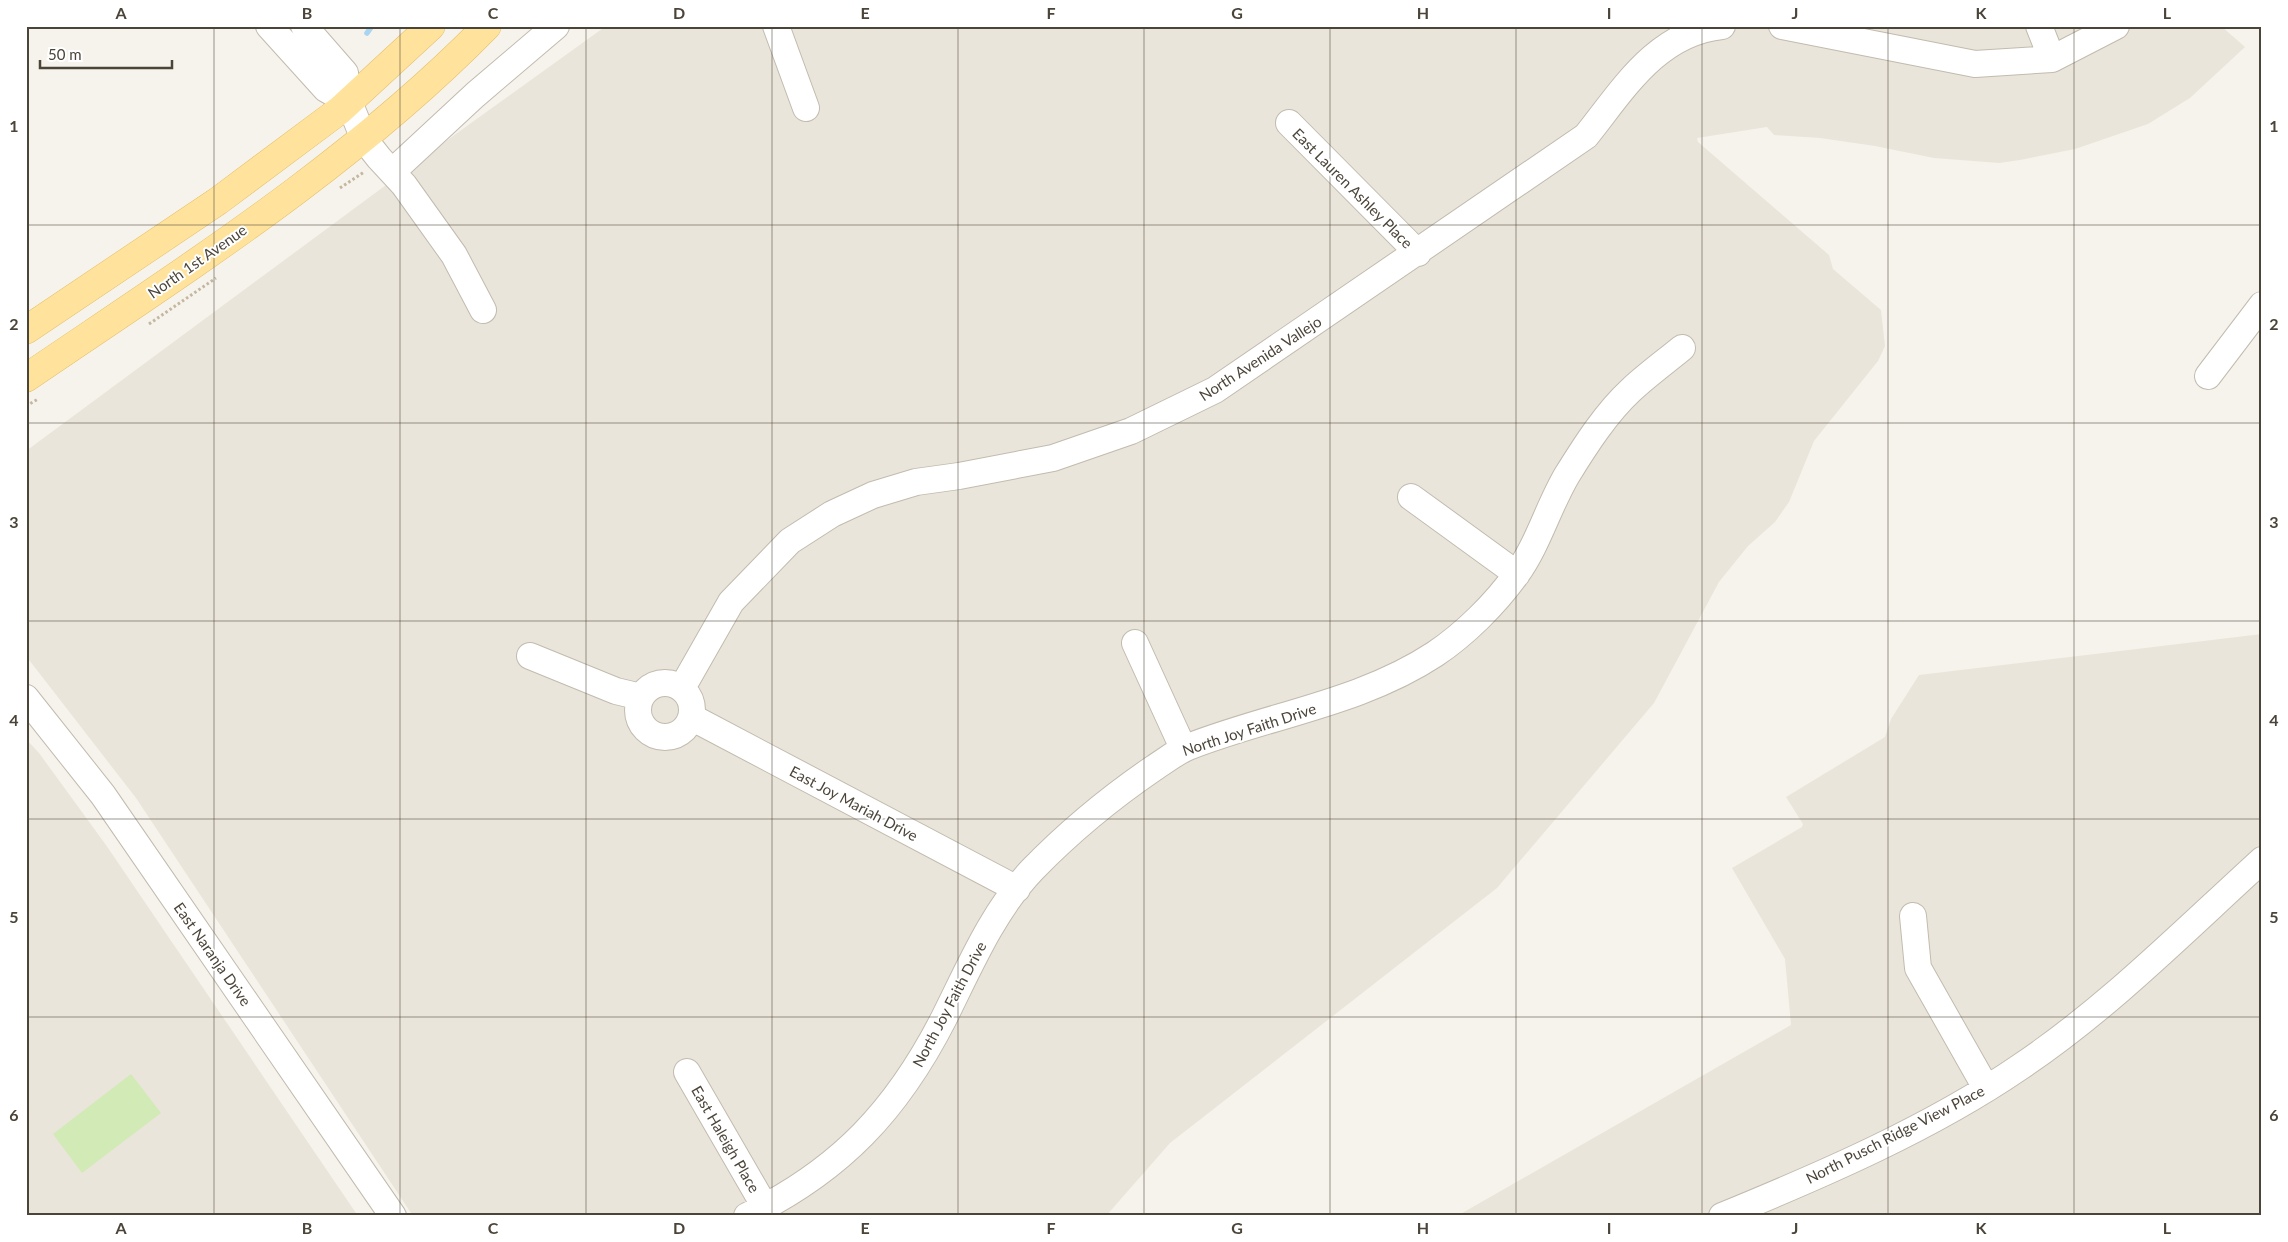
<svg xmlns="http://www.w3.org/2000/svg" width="2288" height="1242" font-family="Lato,sans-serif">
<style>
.residential{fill:#eae5da}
.green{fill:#d2eab5}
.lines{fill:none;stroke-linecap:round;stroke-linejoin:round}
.stream{stroke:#a9d4f2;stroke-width:5.5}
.minor-casing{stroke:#c2bbae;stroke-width:28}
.major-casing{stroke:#e6c16a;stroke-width:29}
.path{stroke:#c4b79f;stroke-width:3;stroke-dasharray:2.5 2.5;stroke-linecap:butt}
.minor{stroke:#fff;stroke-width:26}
.major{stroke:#ffe39c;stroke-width:28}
.grid{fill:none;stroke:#4b4439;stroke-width:1;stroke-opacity:0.55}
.labels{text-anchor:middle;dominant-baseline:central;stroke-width:4;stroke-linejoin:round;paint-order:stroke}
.street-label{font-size:15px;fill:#4b4439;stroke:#fff}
.neatline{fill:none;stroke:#4b4439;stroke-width:2}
.grid-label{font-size:16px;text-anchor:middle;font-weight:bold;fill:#4b4439}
</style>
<rect width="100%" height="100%" fill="#f6f3ec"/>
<!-- residential -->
<path class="residential" d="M606,26H2221L2245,47L2190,98L2148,124L2075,149L2020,160L1999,163L1934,158L1875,146L1820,138L1774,135L1767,127L1697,138L1698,142L1829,255L1833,269L1881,310L1885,346L1878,361L1814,441L1789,502L1775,522L1748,546L1719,582L1654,703L1497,888L1170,1143L1106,1216H413L136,798L26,656V451L428,154Z
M2262,634V1216H1457L1791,1025L1785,959L1732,868L1802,827L1803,824L1786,797L1885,737L1891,719L1919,675Z
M26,739L39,753L106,845L358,1216H26Z"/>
<!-- green -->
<path class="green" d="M131,1074L161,1113L82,1173L53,1134Z"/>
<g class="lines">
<!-- stream -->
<path class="stream" d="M367,33L372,26"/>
<!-- minor casing -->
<g class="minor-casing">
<path id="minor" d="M269,26L326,89L349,102
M304,26L345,73L349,102L364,139L379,158L404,185L454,255L483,310
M776,26L806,108
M1782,26L1975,64L2052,59L2116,26
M2039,26L2052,59
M1289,123L1418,253
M392,172L475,95L556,26
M2208,376L2262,305
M1411,497L1517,574
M1135,643L1183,748
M530,656L616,691L641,697
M638 710a27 27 0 1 1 54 0a27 27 0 1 1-54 0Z
M682,688L731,602L790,541L832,514L873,495L916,482L959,476L1053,458L1131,431L1215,390L1586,136C1623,90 1656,33 1722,26
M26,698L103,795L393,1216
M691,717L1017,889
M1913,916L1918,968L1986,1088
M687,1072L765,1207
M747,1216C841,1170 897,1110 944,1018C969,968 993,911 1032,870C1069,832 1110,798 1154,768C1165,761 1176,752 1188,747C1269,715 1361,703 1435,654C1465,634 1495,604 1516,575C1538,545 1548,507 1567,475C1585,446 1606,413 1631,390C1647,375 1665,362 1682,348
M1722,1216C1822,1175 1931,1128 2020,1067C2108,1008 2184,931 2262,860"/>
</g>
<!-- major casing -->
<g class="major-casing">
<path id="major" d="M26,330L218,201L340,110L431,26
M26,378C186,269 351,165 487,26"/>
</g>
<!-- path -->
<path class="path" d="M340,188L364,172
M149,324L216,278
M26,406L38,399"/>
<!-- minor -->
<use href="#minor" class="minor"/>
<!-- major -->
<use href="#major" class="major"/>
</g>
<!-- grid -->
<path class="grid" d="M214,26V1216M400,26V1216M586,26V1216M772,26V1216M958,26V1216M1144,26V1216M1330,26V1216M1516,26V1216M1702,26V1216M1888,26V1216M2074,26V1216M26,225H2262M26,423H2262M26,621H2262M26,819H2262M26,1017H2262"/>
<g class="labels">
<!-- street labels -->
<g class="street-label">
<text transform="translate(1353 188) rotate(45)">East Lauren Ashley Place</text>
<text transform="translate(197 261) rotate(-35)">North 1st Avenue</text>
<text transform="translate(1260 358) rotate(-33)">North Avenida Vallejo</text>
<text transform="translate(1249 729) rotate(-18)">North Joy Faith Drive</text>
<text transform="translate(854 803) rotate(28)">East Joy Mariah Drive</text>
<text transform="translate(213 954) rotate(55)">East Naranja Drive</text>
<text transform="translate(949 1004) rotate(-62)">North Joy Faith Drive</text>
<text transform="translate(1895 1134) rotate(-27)">North Pusch Ridge View Place</text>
<text transform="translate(726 1139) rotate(60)">East Haleigh Place</text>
</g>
</g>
<!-- border -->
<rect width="2288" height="1242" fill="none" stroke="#ffffff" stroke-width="55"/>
<!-- scale -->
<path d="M40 60v8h132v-8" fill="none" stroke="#4b4439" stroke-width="2.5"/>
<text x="48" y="60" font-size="15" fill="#4b4439" stroke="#ffffff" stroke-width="4" paint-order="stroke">50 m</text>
<rect x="28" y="28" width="2232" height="1186" class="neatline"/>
<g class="grid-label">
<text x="121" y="19">A</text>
<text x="307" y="19">B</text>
<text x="493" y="19">C</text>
<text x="679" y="19">D</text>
<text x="865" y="19">E</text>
<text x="1051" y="19">F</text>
<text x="1237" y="19">G</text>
<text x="1423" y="19">H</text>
<text x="1609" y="19">I</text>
<text x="1795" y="19">J</text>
<text x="1981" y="19">K</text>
<text x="2167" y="19">L</text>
<text x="14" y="132">1</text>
<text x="2274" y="132">1</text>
<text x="14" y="330">2</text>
<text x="2274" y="330">2</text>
<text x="14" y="528">3</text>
<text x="2274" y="528">3</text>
<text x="14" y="726">4</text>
<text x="2274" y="726">4</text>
<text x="14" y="923">5</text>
<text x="2274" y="923">5</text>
<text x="14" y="1121">6</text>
<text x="2274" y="1121">6</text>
<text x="121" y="1234">A</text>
<text x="307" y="1234">B</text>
<text x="493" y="1234">C</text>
<text x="679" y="1234">D</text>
<text x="865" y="1234">E</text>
<text x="1051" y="1234">F</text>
<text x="1237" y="1234">G</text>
<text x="1423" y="1234">H</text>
<text x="1609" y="1234">I</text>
<text x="1795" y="1234">J</text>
<text x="1981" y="1234">K</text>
<text x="2167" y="1234">L</text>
</g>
</svg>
